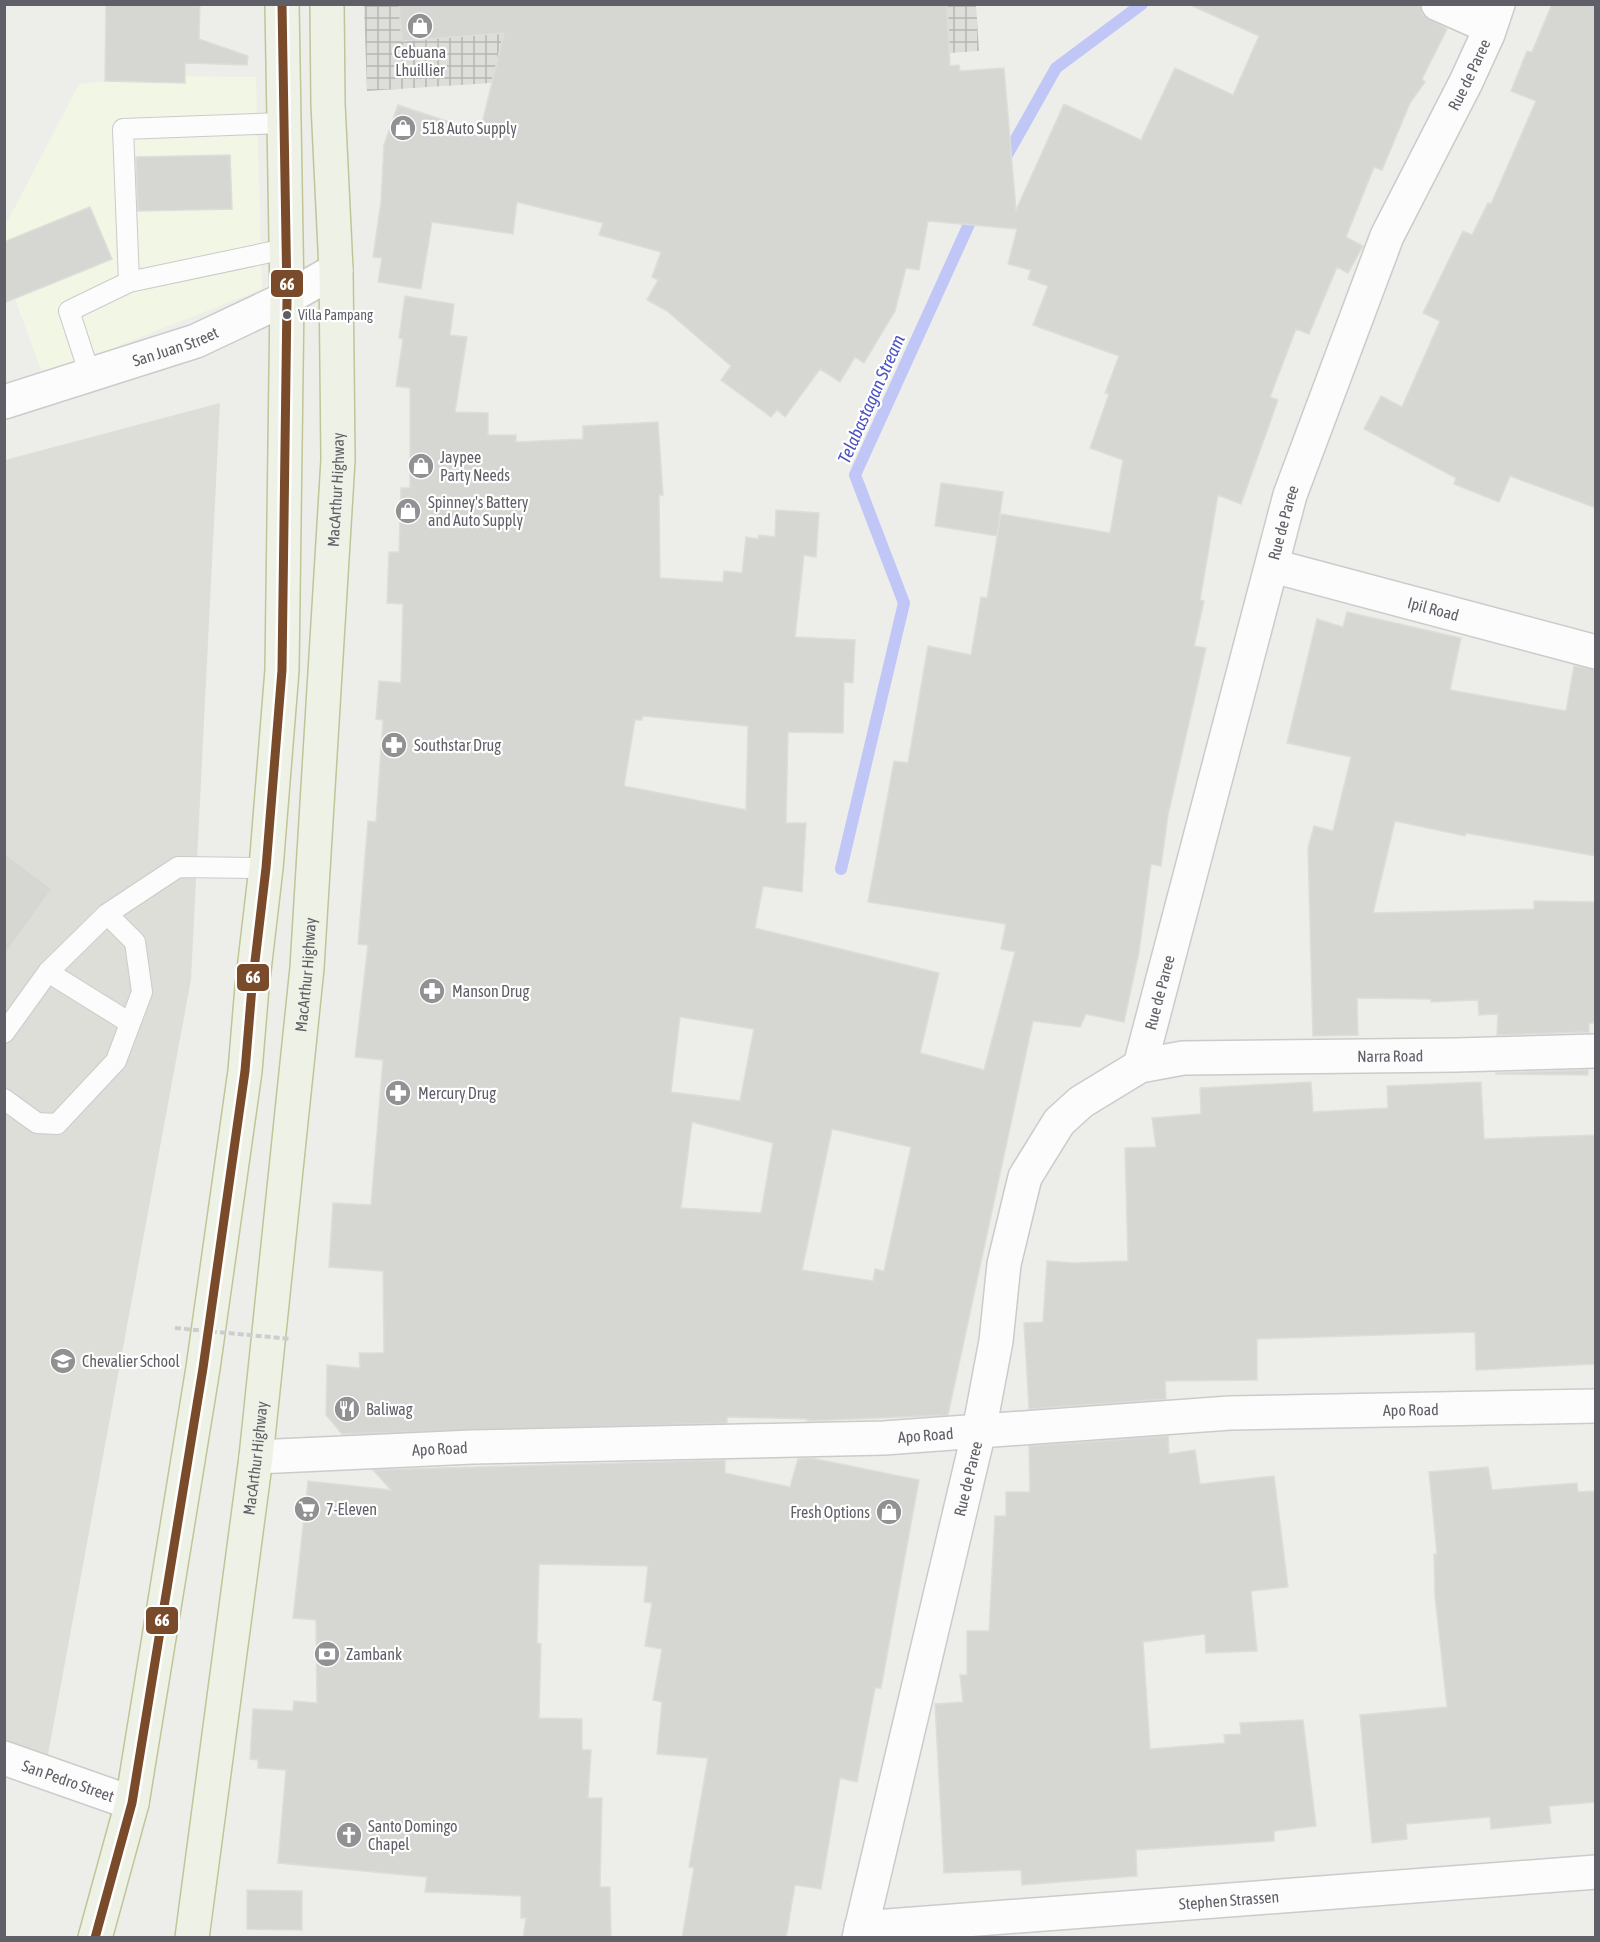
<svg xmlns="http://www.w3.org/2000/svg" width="1600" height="1942" font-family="'Asap Condensed',sans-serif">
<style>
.commercial{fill:#f2f6e4}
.industrial{fill:url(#industrial-grid)}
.education{fill:#ddded7}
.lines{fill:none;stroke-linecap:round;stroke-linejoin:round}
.stream{stroke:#c0c7f6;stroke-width:12}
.building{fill:#d6d7d3;stroke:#dcded8;stroke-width:1.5;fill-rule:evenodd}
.service-casing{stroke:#cbcbcb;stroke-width:22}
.minor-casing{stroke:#cbcbcb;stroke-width:36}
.tertiary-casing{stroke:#cbcbcb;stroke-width:36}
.trunk-casing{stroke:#bfc597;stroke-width:36}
.service{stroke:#fcfcfc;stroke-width:20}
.minor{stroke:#fcfcfc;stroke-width:33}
.tertiary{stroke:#fcfcfc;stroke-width:33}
.trunk{stroke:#eef2e6;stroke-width:33}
.path-bridge{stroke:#cacfce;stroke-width:4;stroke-dasharray:6 3;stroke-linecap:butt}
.bus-1-casing{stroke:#fff;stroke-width:14}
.bus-1{stroke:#7a4b2a;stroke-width:9}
.bus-dot{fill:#5f5f67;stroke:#fff;stroke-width:2}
.labels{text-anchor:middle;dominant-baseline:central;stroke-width:4.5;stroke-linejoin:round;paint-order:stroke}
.bus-label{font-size:14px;fill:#5f5f67;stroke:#fff;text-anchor:start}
.poi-label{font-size:16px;fill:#5f5f67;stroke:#fff;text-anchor:start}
.street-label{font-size:16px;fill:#5f5f67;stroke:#fff}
.water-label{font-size:18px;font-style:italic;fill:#4d53c0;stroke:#fff}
.line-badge{stroke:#fff;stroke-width:2}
.badge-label{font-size:16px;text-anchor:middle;font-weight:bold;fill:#fff}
</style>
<defs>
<pattern id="industrial-grid" width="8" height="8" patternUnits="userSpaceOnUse" patternTransform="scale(1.5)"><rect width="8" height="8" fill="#ddded9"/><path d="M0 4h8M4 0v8" fill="none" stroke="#b6b7b4"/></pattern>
</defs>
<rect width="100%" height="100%" fill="#edeee9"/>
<!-- commercial -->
<path class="commercial" d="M158,76L256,77L262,289L43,376L5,271V226L79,84Z"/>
<!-- industrial -->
<path class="industrial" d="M364,5H976L979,51L367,91Z"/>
<!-- education -->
<path class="education" d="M220,403L191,979L47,1760L5,1743V460Z"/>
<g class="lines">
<!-- stream -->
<path class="stream" d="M1003,162L1056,68L1142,4
M841,869L904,603L855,475L975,211"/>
</g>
<!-- building -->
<path class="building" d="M106,4H200L199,39L248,56L247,65L185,63V83L105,81Z
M399,4H947L950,66L959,65L960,71L1004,68L1016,210L1064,104L1141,140L1175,68L1233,95L1259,36L1188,4H1420L1423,15L1447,29L1422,79L1425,82L1410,103L1382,170L1374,167L1346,237L1363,246L1348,273L1337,267L1309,334L1296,329L1270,397L1278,400L1241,504L1218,495L1200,600L1204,601L1194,646L1206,648L1168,815L1161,866L1151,864L1139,952L1124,1022L1086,1014L1080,1027L1033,1021L948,1415L807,1421L808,1419L727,1417V1423L342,1434L326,1415L327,1365L360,1368L359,1353H384L383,1271L329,1267L333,1203L371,1205L383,1060L355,1057L368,945L358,944L368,821L376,822L383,720L376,719L379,681L401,683L403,604L387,603L389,552H399L401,488H410V388L396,386L403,339L399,338L405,296L454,304L450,335L467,337L455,412L488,413V435H516V442L583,439V426L658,422L663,495H659L660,578L723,582L724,571L742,573L746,537L758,539L759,535L775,537L776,510L819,513L816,557L804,555L795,637L855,640L853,683L844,682L843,733L788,732L786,823H806L802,892L763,886L755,928L939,973L920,1053L984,1070L1015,952L1001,949L1006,924L868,902L894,761L908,763L928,646L971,655L981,597L987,598L1001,514L1110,533L1123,460L1090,448L1109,394L1105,393L1119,356L1033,325L1048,286L1028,279L1031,270L1008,264L1017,229L928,221L919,270L906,268L895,311L864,363L855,357L840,382L820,369L785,417L777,410L771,417L721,380L731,366L667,311L647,300L658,280L652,277L661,252L599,235L603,223L517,202L513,234L432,222L421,289L378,282L382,258L373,257L381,202L384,145L398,105L480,132L504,33L402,41ZM643,716L748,726L746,810L624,786L635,720H642ZM680,1017L754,1029L740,1101L671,1092ZM692,1122L773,1143L761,1213L681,1208ZM832,1129L911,1147L884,1271L875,1269L873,1281L802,1270Z
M1552,4H1596V508L1510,476L1499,502L1454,484L1456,478L1364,429L1381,396L1402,407L1440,321L1423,313L1463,231L1472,235L1488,203L1491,204L1536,101L1511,91L1527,51L1532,52Z
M230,155L232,209L138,211L136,157Z
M90,207L112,259L4,303V242Z
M941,483L1003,492L997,536L935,526Z
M1347,612L1461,638L1450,690L1566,711L1574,666L1596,670V856L1466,833L1465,836L1395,821L1373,913L1534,909V901L1596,902V1023H1589V1032L1497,1035L1498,1014L1479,1015L1478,1000L1431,1002V999L1357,998L1358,1035L1313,1036L1308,848L1314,826L1333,831L1351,757L1287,743L1317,619L1343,627Z
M4,853L52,889L4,956Z
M1588,1070V1075L1496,1074V1073Z
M1311,1082L1313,1112L1388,1108L1387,1086L1481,1082L1484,1139L1596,1135V1364L1476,1370L1475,1332L1257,1339V1380L1165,1381L1166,1399L1029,1409L1024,1323L1043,1322L1047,1261L1075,1263L1128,1261L1125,1148L1156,1147L1152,1118L1201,1114L1200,1088Z
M1168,1436L1169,1454L1195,1450L1200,1484L1274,1476L1288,1587L1251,1591L1257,1651L1206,1653L1205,1634L1143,1642L1150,1749L1225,1743L1224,1735L1241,1734L1240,1723L1303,1720L1316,1826L1274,1831V1841L1136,1850L1137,1876L1022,1885L1021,1870L944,1873L935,1704L963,1702L960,1675H967V1631H989L995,1516H1006V1492H1030L1029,1446Z
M811,1458L919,1480L881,1688H875L857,1782L840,1778L821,1889L795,1885L786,1938H682L694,1868L689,1867L708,1758L657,1754L662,1702L653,1700L662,1649L645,1646L652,1603L644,1602L648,1566L539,1564L537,1643L541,1644L539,1718L582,1719V1750H591L588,1798H602L600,1887H610L611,1938H523L526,1918H521V1896L425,1892L427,1877L278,1863L286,1770L258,1768V1760L250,1759L253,1709L293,1711L294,1701L317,1703L316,1620L293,1618L308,1481L391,1490L373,1470L725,1460V1473L790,1487L798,1459Z
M1488,1467L1492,1490L1577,1483L1578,1492L1596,1491V1802L1549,1806L1551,1823L1491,1829L1490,1817L1406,1824L1407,1839L1372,1843L1360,1715L1447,1707L1435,1596L1434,1554H1437L1429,1472Z
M247,1890L302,1891V1930L247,1929Z"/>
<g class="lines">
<!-- service casing -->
<g class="service-casing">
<path id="service" d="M129,282L123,129L284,123
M90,375L69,311L129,282L285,249
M48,972L130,1023
M4,1033L48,972L107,914L178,867L266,868
M4,1099L37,1123L57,1124L116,1061L142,992L135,942L107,914"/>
</g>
<!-- minor casing -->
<g class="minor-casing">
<g id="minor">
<path d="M1438,4L1490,27"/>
<path id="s1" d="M4,402L196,341L287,298L336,270"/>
<path id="s2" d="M1273,566L1596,652"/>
<path id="s3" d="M1140,1066L1290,495L1387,236L1466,82L1488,34L1498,4"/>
<path id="s4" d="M4,1758L132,1803"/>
<path id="s5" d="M861,1928L1596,1872"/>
<path id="s6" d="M859,1938L979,1431L996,1341L1004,1264L1025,1177L1059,1122L1081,1102L1140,1066L1183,1058L1457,1055L1596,1051"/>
</g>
</g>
<!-- tertiary casing -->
<g class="tertiary-casing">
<g id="tertiary">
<path id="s7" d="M256,1457L472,1447L884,1438L1230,1413L1596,1406"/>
</g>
</g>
<!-- trunk casing -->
<g class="trunk-casing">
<g id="trunk">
<path d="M95,1938L132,1803L203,1368L245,1071L252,987L266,868L282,670L287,298L282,4"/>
<path id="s8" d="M192,1938L256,1457L307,968L338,460L336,270L328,104L327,4"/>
</g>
</g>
<!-- service -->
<use href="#service" class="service"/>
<!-- minor -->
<use href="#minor" class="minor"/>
<!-- tertiary -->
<use href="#tertiary" class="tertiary"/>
<!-- trunk -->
<use href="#trunk" class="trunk"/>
<!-- path-bridge -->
<path class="path-bridge" d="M175,1328L291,1339"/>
<!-- bus-1 casing -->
<g class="bus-1-casing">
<path id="bus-1" d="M95,1938L132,1803L203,1368L245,1071L252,987L266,868L282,670L287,298L282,4"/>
</g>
<!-- bus-1 -->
<use href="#bus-1" class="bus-1"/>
</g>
<!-- icons -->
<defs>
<g id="shop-disc" transform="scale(1.35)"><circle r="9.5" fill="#919194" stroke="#fff"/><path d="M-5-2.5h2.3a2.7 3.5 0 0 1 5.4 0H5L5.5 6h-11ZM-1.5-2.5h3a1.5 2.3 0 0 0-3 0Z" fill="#fff"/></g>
<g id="pharmacy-disc" transform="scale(1.35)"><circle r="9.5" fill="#919194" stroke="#fff"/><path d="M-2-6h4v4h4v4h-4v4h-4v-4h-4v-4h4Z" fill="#fff"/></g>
<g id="school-disc" transform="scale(1.35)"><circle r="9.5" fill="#919194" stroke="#fff"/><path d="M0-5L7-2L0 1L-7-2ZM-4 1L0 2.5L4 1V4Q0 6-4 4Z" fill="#fff"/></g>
<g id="restaurant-disc" transform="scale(1.35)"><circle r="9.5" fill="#919194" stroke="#fff"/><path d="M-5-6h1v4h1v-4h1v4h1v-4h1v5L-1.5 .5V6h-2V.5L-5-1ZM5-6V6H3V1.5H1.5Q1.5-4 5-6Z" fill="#fff"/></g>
<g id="supermarket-disc" transform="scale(1.35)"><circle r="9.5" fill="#919194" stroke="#fff"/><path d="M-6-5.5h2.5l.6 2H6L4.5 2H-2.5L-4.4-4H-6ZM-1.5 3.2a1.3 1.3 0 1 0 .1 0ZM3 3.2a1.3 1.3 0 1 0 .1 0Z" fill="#fff"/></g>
<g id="bank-disc" transform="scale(1.35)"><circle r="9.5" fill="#919194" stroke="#fff"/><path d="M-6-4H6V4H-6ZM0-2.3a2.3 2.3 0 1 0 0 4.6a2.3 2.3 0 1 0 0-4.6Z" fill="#fff"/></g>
<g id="church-disc" transform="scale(1.35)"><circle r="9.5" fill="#919194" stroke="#fff"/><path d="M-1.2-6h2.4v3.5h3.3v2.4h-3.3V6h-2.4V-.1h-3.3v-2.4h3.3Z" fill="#fff"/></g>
</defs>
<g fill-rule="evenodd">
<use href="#shop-disc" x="420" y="26"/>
<use href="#shop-disc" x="403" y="128"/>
<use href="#shop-disc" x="421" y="466"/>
<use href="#shop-disc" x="408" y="511"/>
<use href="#pharmacy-disc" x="394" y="745"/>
<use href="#pharmacy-disc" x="432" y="991"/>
<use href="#pharmacy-disc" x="398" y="1093"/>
<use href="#school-disc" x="63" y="1361"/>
<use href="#restaurant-disc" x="347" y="1409"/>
<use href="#supermarket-disc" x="307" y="1509"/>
<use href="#shop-disc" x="889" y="1512"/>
<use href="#bank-disc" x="327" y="1654"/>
<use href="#church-disc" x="349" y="1835"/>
</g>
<!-- markers -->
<circle class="bus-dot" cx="287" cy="315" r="5"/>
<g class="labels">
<!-- bus labels -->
<g class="bus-label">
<text x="298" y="315">Villa Pampang</text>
</g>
<!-- poi labels -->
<g class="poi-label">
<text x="420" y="52" text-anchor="middle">Cebuana<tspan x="420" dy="18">Lhuillier</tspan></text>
<text x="422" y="128">518 Auto Supply</text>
<text x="440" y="457">Jaypee<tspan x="440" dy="18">Party Needs</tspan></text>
<text x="428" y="502">Spinney's Battery<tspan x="428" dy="18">and Auto Supply</tspan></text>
<text x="414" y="745">Southstar Drug</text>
<text x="452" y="991">Manson Drug</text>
<text x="418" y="1093">Mercury Drug</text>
<text x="82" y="1361">Chevalier School</text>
<text x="366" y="1409">Baliwag</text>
<text x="326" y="1509">7-Eleven</text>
<text x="870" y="1512" text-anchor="end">Fresh Options</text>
<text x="346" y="1654">Zambank</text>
<text x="368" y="1826">Santo Domingo<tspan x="368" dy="18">Chapel</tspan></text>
</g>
<!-- street labels -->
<g class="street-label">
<text stroke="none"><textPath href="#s3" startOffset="1048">Rue de Paree</textPath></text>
<text stroke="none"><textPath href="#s1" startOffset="180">San Juan Street</textPath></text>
<text stroke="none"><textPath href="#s8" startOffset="1456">MacArthur Highway</textPath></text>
<text stroke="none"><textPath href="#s3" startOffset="562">Rue de Paree</textPath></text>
<text stroke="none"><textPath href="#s2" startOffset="166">Ipil Road</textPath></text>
<text stroke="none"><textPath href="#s8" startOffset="970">MacArthur Highway</textPath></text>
<text stroke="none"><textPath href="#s3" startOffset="76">Rue de Paree</textPath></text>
<text stroke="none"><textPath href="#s6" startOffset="1194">Narra Road</textPath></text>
<text stroke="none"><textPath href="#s7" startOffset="1156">Apo Road</textPath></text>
<text stroke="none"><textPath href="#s7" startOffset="670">Apo Road</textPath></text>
<text stroke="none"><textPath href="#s7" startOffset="184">Apo Road</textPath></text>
<text stroke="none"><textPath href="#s8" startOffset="484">MacArthur Highway</textPath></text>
<text stroke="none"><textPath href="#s6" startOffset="472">Rue de Paree</textPath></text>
<text stroke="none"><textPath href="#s4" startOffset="68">San Pedro Street</textPath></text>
<text stroke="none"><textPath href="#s5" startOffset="369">Stephen Strassen</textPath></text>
</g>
<!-- water labels -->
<g class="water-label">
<text transform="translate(871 399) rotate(-66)">Telabastagan Stream</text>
</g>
</g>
<g class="line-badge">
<rect x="270" y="269" width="34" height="29" rx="6" fill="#7a4b2a"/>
<rect x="236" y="963" width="34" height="29" rx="6" fill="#7a4b2a"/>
<rect x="145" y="1606" width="34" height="29" rx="6" fill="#7a4b2a"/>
</g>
<g class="badge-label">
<text x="287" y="290">66</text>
<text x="253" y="983">66</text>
<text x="162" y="1626">66</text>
</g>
<!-- border -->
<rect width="1600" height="1942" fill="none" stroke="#5f5f67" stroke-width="12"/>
</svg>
